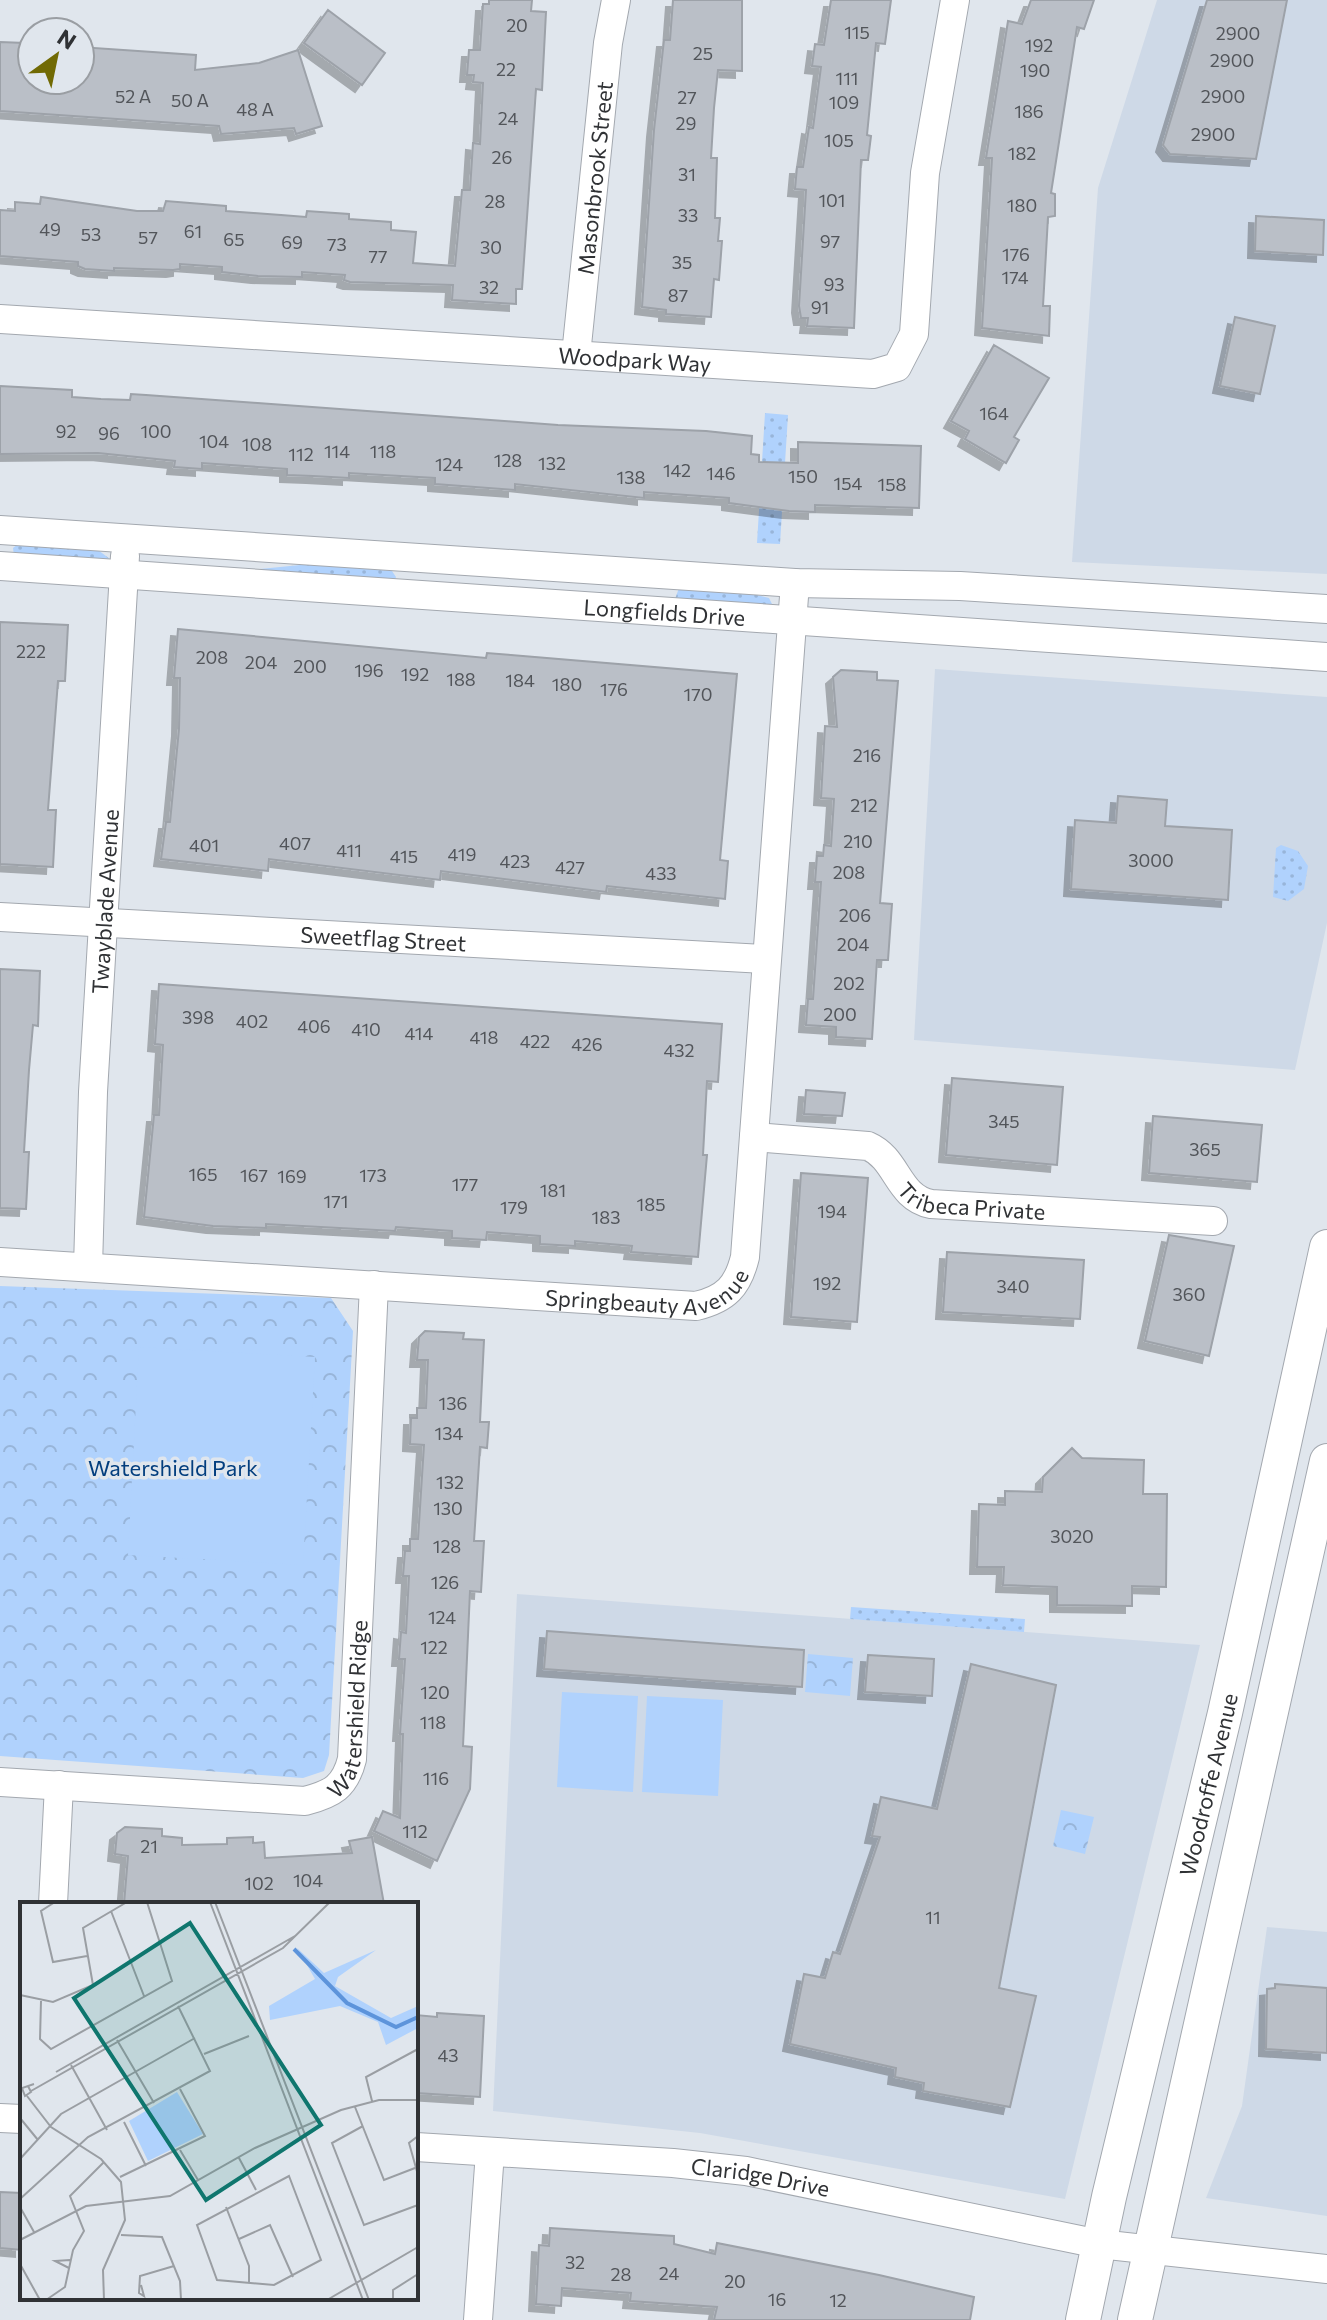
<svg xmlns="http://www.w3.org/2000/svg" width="1327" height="2320" font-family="Commissioner,sans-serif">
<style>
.built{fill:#ced9e7}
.grass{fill:url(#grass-dots)}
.forest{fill:url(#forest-crowns)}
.pitch{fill:#b0d2fd}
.building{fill:#babfc7;stroke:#9da2a9;stroke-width:2;filter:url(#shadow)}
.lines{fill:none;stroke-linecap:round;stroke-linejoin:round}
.minor-casing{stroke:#a3a8af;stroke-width:30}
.major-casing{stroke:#a3a8af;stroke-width:36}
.minor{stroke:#fff;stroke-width:28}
.major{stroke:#fff;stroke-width:34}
.labels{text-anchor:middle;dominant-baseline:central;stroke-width:7;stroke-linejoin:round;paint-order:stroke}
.number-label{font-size:18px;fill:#52555a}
.street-label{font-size:22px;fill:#303235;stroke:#e0e6ed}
.park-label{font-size:22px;fill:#033e7e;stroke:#e0e6ed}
.inset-river{fill:none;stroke:#5d94db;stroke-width:4}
.inset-road{fill:none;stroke:#9a9ea3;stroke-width:2}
.view{fill:#0f766e;fill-opacity:0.15;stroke:#0f766e;stroke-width:4}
.inset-edge{fill:none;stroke:#303235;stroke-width:4}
</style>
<defs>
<pattern id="grass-dots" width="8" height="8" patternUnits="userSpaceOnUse" patternTransform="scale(2)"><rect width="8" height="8" fill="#b0d2fd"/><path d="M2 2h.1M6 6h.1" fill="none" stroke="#98b5d9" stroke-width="1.8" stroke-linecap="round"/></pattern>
<pattern id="forest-crowns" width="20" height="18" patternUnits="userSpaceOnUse" patternTransform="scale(2)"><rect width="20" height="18" fill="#b0d2fd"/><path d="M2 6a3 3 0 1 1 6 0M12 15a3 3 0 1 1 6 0" fill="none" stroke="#98b5d9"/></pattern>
<filter id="shadow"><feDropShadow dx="-7" dy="7" stdDeviation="0" flood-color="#0004"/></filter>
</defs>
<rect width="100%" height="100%" fill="#e0e6ed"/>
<!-- built -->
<path class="built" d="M1157,0H1327V574L1072,562L1098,188Z
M935,669L1327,697V923L1295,1070L914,1040Z
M517,1594L1200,1645L1065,2199L700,2133L493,2111Z
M1267,1927L1327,1932V2216L1206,2198L1242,2106Z"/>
<!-- grass -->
<path class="grass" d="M765,413L788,415L780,544L757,543Z
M18,544L98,550L110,559L14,556L13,548Z
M310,564L392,571L396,577L395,580L260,575V569Z
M679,588L748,593L769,598L772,604L770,607L675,599Z
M1281,845L1298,851L1308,866L1304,889L1288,901L1273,897L1276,848Z
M851,1607L1025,1619L1024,1632L850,1619Z"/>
<!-- forest -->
<path class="forest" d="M0,1286L331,1298L353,1331L329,1755L324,1771L303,1778L0,1756Z
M808,1654L853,1658L850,1696L805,1692Z
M1061,1810L1094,1817L1085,1854L1053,1846Z"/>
<!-- pitch -->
<path class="pitch" d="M139,1347L315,1357L303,1565L128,1555Z
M562,1692L638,1696L633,1792L557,1787Z
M647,1696L723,1700L718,1796L642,1792Z"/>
<!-- building -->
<path class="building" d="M489,0H532L531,11L546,12L542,90L536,89L522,289H516V304L452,300L453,285L350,282L344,280L345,275L302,272V277L258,276L222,272V267L180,264V269L173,270L114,268V271L85,269L78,266V262L0,256V210L15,211V202L40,204L41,197L137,211H163L166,201L226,206V211L281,215L306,217L307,211L349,214V219L391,222V230L416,232L413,263L455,266L462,190H470L473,143L480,144L483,83L473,82L474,75H467L469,50H480L483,4H489Z
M673,0H742V71L718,70L714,108L711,158H717L715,218H720L718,241H722L719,280L714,279L711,317L666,314V310L642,307L654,130L664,40H670Z
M831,0H891L885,44L876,43L867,135L871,136L868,160H861L854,328L807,326L808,318H801L799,306L806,190L795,189L797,167H803L809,127L813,128L821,67L812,66L815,44L824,45Z
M1031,0H1094L1084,29L1077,27L1051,193L1055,194V216L1048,217L1043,306H1050L1049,336L982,328L992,158H986L1008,21L1022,24Z
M1207,0H1287L1256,159L1170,154L1163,145Z
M328,10L385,53L362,85L304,43Z
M0,42L25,43L24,66H32V80H80V47L196,55L195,70L259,63L298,50L322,126L296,134L294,128L221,134L219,126L0,111Z
M1256,216L1324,220L1323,255L1255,251Z
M1235,317L1275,326L1260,394L1220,386Z
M994,345L1049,378L1014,437L1019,440L1006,463L965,439L969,431L951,421Z
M0,386L72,390V397L101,399L130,400L131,394L146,395L558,425L706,431L752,436L751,454L759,455V462L798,463V442L921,446L919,508L815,505V512L789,511L729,503V498L644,492V498L515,484V490L435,484V478L349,473V478L313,476L287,475V469L202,463V469L174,467L175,461L98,453L0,454Z
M0,622L68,625L65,681H58L48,810H56L53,867L0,864Z
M178,629L486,658L487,653L737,674L720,860L728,861L725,899L607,886L606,892L441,871L440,880L269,859L268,871L161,859L166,822H170L179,729L180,678H174Z
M841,670L877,672V680L898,681L880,903L892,904L888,960H877L872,1039L836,1037V1027L806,1025L808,999H813L816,955L821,882H815L817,856H823L824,845L831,846L834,799L821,798L825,726L837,727L833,677Z
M1118,796L1167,800L1165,826L1232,830L1228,900L1071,889L1075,820L1116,823Z
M0,969L40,971L38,1026L33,1025L29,1070L24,1152H29L26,1209L0,1208Z
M159,984L722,1024L718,1082L707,1081L703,1155H707L698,1257L631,1252L632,1246L575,1241V1246L540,1244V1236L487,1232L486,1240L452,1238V1231L396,1227L395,1231L266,1224V1228L213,1226L144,1217L154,1115H159L163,1045L155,1044Z
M952,1078L1063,1087L1057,1165L946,1155Z
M806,1090L845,1093L842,1116L804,1114Z
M1153,1116L1262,1125L1257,1182L1149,1173Z
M801,1173L868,1178L857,1322L791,1317Z
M1169,1235L1234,1246L1209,1356L1145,1341Z
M947,1252L1084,1260L1080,1319L943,1312Z
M425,1331L464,1333L463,1339L484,1340L480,1422H489L487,1448L480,1447L474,1541H484L481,1592L470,1591L466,1680L463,1746L472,1747L470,1789L437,1861L374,1831L383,1811L400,1818L403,1734H400L405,1659H399L401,1632L406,1633L409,1576H403L405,1551H410V1539H418L424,1445L410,1444L411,1418H417V1408H426L428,1360H417L419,1337Z
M1072,1448L1082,1458L1144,1460L1143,1494H1167L1166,1587L1132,1586V1606L1057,1605V1587L1003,1585L1004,1567H977L979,1504L1005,1505V1491L1042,1492L1043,1477Z
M547,1631L804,1650L802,1687L544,1669Z
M868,1655L934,1659L932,1696L865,1692Z
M971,1664L1056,1685L999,1988L1036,1996L1010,2107L923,2091L924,2083L895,2077L896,2068L790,2044L804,1974L825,1978L833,1952L840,1954L880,1837L872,1836L881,1797L937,1809Z
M125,1827L162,1829V1836L182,1838V1845L227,1844V1838L253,1837V1843L264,1842L265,1858L352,1853L349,1841L372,1837L384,1904H124L128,1856L115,1854L117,1833Z
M1275,1984L1327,1988V2053L1266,2049L1267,1989L1275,1988Z
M437,2013L484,2016L480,2097L416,2093V2015L437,2017Z
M0,2192L22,2193V2250L0,2248Z
M550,2228L674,2236V2244L715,2254L717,2243L879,2275L974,2297L970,2320H714L717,2307L630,2301L631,2293L562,2288L561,2306L536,2304L539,2245L549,2246Z"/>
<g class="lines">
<!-- minor casing -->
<g class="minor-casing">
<g id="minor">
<path id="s1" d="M0,319L873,374L897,367L914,334L925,173L955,0"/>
<path id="s2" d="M576,355L608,43L616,0"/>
<path d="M0,530L795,583L960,586L1327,609"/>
<path id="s3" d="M0,566L1327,657"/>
<path id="s4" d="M0,917L765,959"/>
<path id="s5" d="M754,1137L868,1146C898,1159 897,1197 931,1204L1213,1221"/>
<path id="s6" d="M0,1262L696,1306C726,1299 738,1286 745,1257L795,583"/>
<path id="s7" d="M88,1267L93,1092L125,556"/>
<path id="s8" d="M0,1782L305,1801C332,1794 345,1787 352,1759L374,1285"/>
<path d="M53,1904L59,1785"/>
<path d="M0,2118L22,2119"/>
<path id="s9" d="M416,2147L673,2163L746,2171L1099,2244L1327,2269"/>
<path d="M478,2320L490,2152"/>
</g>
</g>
<!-- major casing -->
<g class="major-casing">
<g id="major">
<path id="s10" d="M1083,2320L1109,2197L1225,1713L1327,1247"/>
<path d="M1135,2320L1327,1461"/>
</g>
</g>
<!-- minor -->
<use href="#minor" class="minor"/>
<!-- major -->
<use href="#major" class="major"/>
</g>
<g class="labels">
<!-- number labels -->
<g class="number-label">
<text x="517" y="25">20</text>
<text x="857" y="32">115</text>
<text x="1238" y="33">2900</text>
<text x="1039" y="45">192</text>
<text x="703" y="53">25</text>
<text x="1232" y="60">2900</text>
<text x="506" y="69">22</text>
<text x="1035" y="70">190</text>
<text x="847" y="78">111</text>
<text x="133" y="96">52 A</text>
<text x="1223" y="96">2900</text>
<text x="687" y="97">27</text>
<text x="190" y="100">50 A</text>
<text x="844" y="102">109</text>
<text x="255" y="109">48 A</text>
<text x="1029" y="111">186</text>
<text x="508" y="118">24</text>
<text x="686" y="123">29</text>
<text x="1213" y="134">2900</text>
<text x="839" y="140">105</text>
<text x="1022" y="153">182</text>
<text x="502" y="157">26</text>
<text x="687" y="174">31</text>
<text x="832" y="200">101</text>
<text x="495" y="201">28</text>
<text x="1022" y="205">180</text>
<text x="688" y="215">33</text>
<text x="50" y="229">49</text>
<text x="193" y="231">61</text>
<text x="91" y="234">53</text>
<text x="148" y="237">57</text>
<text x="234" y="239">65</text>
<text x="830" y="241">97</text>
<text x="292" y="242">69</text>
<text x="337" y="244">73</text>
<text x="491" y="247">30</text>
<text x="1016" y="254">176</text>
<text x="378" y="256">77</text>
<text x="682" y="262">35</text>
<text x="1015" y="277">174</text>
<text x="834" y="284">93</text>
<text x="489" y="287">32</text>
<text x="678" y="295">87</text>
<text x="820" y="307">91</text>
<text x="994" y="413">164</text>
<text x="66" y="431">92</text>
<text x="156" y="431">100</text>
<text x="109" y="433">96</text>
<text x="214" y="441">104</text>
<text x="257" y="444">108</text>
<text x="337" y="451">114</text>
<text x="383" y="451">118</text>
<text x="301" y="454">112</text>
<text x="508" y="460">128</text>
<text x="552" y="463">132</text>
<text x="449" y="464">124</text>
<text x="677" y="470">142</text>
<text x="721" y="473">146</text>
<text x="803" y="476">150</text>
<text x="631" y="477">138</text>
<text x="848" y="483">154</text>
<text x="892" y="484">158</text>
<text x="31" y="651">222</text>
<text x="212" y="657">208</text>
<text x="261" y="662">204</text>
<text x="310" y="666">200</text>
<text x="369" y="670">196</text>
<text x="415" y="674">192</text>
<text x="461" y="679">188</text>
<text x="520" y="680">184</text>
<text x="567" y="684">180</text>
<text x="614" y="689">176</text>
<text x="698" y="694">170</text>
<text x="867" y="755">216</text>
<text x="864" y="805">212</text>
<text x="858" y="841">210</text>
<text x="295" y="843">407</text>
<text x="204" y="845">401</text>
<text x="349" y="850">411</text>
<text x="462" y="854">419</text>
<text x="404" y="856">415</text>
<text x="1151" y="860">3000</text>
<text x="515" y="861">423</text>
<text x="570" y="867">427</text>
<text x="849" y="872">208</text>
<text x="661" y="873">433</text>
<text x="855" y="915">206</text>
<text x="853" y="944">204</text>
<text x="849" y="983">202</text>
<text x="840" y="1014">200</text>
<text x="198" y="1017">398</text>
<text x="252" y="1021">402</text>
<text x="314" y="1026">406</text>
<text x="366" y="1029">410</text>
<text x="419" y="1033">414</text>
<text x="484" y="1037">418</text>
<text x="535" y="1041">422</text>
<text x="587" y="1044">426</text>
<text x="679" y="1050">432</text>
<text x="1004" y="1121">345</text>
<text x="1205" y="1149">365</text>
<text x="203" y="1174">165</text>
<text x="254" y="1175">167</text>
<text x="373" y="1175">173</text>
<text x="292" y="1176">169</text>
<text x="465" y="1184">177</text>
<text x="553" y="1190">181</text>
<text x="336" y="1201">171</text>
<text x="651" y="1204">185</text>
<text x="514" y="1207">179</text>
<text x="832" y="1211">194</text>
<text x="606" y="1217">183</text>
<text x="827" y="1283">192</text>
<text x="1013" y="1286">340</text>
<text x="1189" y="1294">360</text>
<text x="453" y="1403">136</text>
<text x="449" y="1433">134</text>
<text x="450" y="1482">132</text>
<text x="448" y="1508">130</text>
<text x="1072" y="1536">3020</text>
<text x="447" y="1546">128</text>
<text x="445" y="1582">126</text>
<text x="442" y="1617">124</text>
<text x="434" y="1647">122</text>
<text x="435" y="1692">120</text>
<text x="433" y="1722">118</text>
<text x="436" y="1778">116</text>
<text x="415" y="1831">112</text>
<text x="149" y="1846">21</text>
<text x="308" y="1880">104</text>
<text x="259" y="1883">102</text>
<text x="933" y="1917">11</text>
<text x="448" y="2055">43</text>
<text x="575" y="2262">32</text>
<text x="669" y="2273">24</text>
<text x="621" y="2274">28</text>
<text x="735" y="2281">20</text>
<text x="777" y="2299">16</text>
<text x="838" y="2300">12</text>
</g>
<!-- street labels -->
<g class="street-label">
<text stroke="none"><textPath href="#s2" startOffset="178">Masonbrook Street</textPath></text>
<text stroke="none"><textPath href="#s1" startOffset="636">Woodpark Way</textPath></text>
<text stroke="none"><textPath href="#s3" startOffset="666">Longfields Drive</textPath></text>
<text stroke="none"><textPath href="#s7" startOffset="366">Twayblade Avenue</textPath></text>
<text stroke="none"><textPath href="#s4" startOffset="384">Sweetflag Street</textPath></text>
<text stroke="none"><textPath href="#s5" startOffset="242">Tribeca Private</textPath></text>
<text stroke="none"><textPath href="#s6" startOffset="652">Springbeauty Avenue</textPath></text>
<text stroke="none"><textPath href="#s8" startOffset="422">Watershield Ridge</textPath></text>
<text stroke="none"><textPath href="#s10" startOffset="550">Woodroffe Avenue</textPath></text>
<text stroke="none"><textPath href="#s9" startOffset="346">Claridge Drive</textPath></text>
</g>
<!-- park labels -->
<g class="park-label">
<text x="173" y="1467">Watershield Park</text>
</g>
</g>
<!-- overview -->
<g transform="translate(20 1902)">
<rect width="398" height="398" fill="#e0e6ed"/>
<path d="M277,46L304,71L356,48L318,75L315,84L371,116L398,104V126L366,143L358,120L320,104L250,118L249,104L295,77ZM157,190L183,232L128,259L109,219Z" fill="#b0d2fd"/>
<path d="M145 210a11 11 0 1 1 22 0a11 11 0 1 1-22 0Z" fill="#b0d2fd"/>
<path class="inset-river" d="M274,47L327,101L376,125L398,115"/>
<path class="inset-road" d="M35,0L21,9L33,60L67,54M190,0L343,398M195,0L349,398M91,9L124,94M0,93L33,100L73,83L63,26L107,0M21,99L20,137L31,147L152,79L127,0M97,138L134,201M184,152L229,134M51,163L87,228M36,170L275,34M8,184L11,190L5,194L2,186L14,182M11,189L263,46L310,0M7,194L31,225L81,257L101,280L105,318L83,368L84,398M352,199L346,175L398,147M335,205L364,278L395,266M0,216L18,238M104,220L126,264M343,224L312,241L344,323L398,303M398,234L389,241L398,273M160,248L178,278M219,256L236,288M0,257L41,212L175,136M269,274L301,358L254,383L197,378L177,323ZM100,275L185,234L160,187M0,297L68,235L190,169L158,104M0,305L14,330M206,305L229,364V382M101,333L142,335L160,379L161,398M219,337L250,323L273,375M0,338L66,304L150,294L235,246L321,208L359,198H398M0,362L20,398M49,366L35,359L50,358M121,383L124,394L119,391L120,374L154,364M26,398L45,385L53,348L64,329L50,294L84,260M307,398L398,345M373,398V388L398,372"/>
<path class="view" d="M170,21L301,223L186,298L54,96Z"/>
<rect width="398" height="398" class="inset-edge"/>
</g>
<!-- north arrow -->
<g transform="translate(56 56) rotate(33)"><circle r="38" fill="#e0e6ed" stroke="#9a9ea3" stroke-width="2"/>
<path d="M0-6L14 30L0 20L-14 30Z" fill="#716a04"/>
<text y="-12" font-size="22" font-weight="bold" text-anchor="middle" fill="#303235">N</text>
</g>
</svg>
